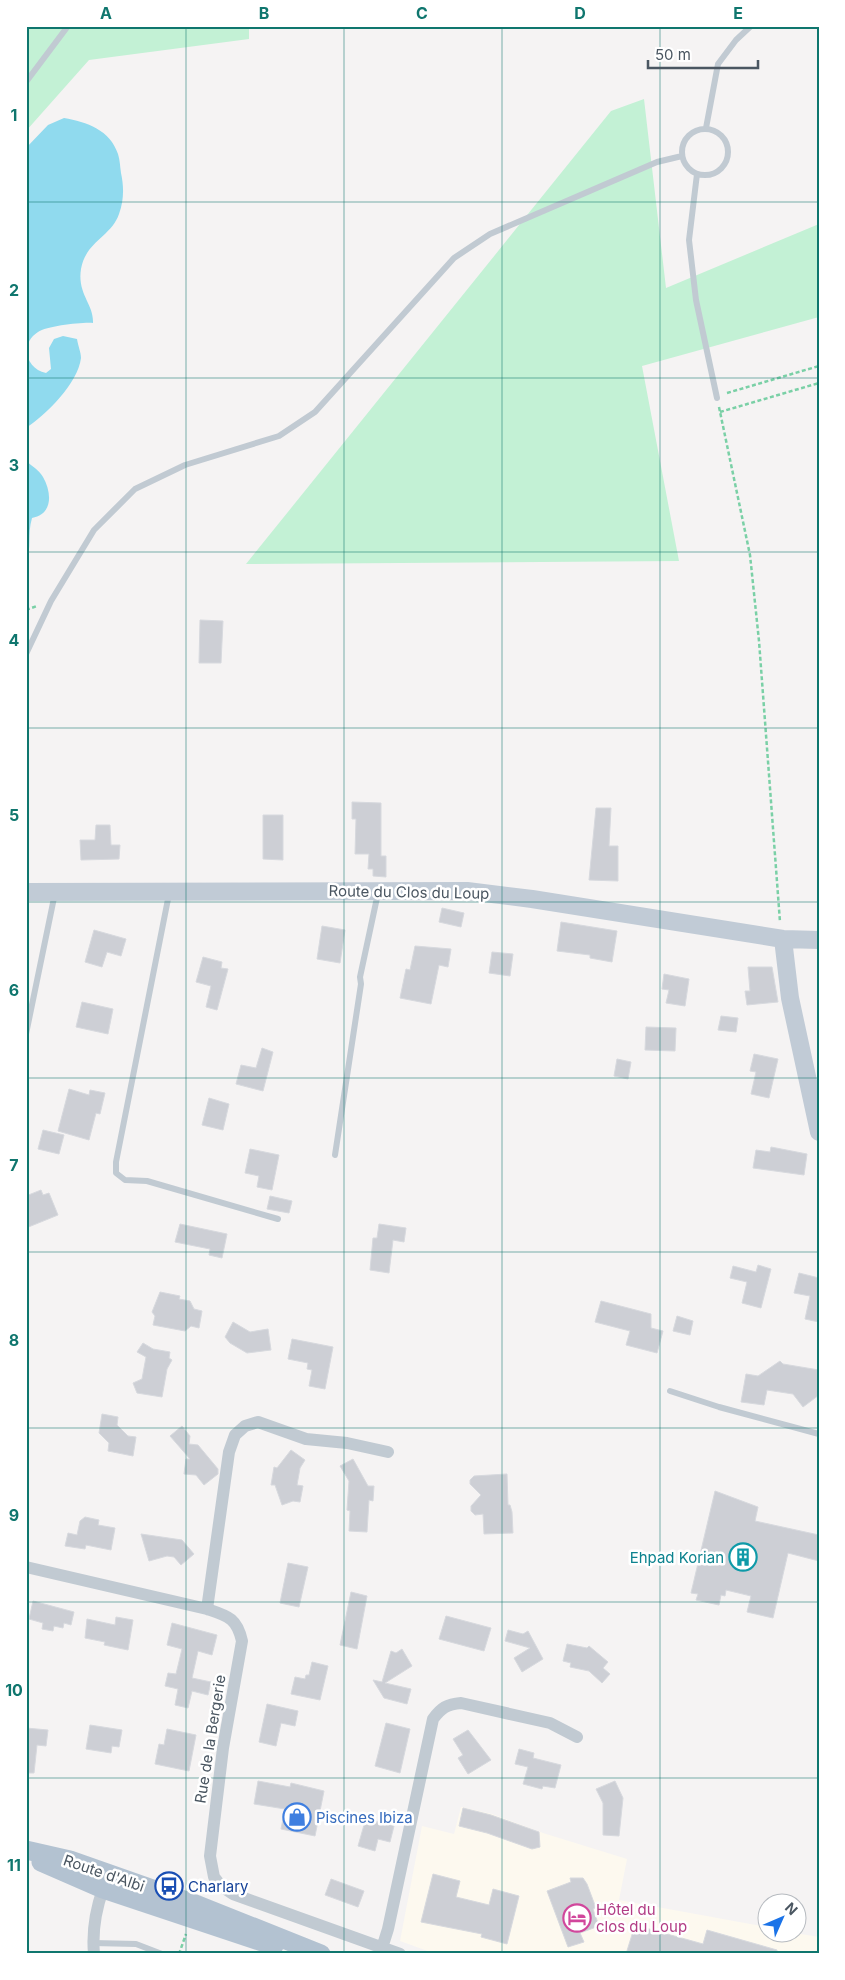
<svg xmlns="http://www.w3.org/2000/svg" width="845" height="1980" viewBox="0 0 845 1980" font-family="Inter,sans-serif">
<rect width="100%" height="100%" fill="#f5f3f3"/>
<!-- commercial -->
<path fill="#fdf9ef" d="M461 1807 492 1814 543 1833 627 1859 619 1900 767 1927 768 1932 795 1933 819 1937V1954H436L400 1941 422 1826 454 1834Z"/>
<!-- green -->
<path fill="#c3f1d5" d="M26 26H249V39L89 60 26 131Z
M644 99 666 288 819 224V317L642 366 679 561 246 564 611 111Z"/>
<!-- water -->
<path fill="#90daee" d="M64 118C87 122 110 130 118 154 120 160 120 167 121 173 124 187 124 200 119 214 111 237 86 241 81 269 77 294 94 304 93 323 82 322 47 326 38 332 19 344 26 369 46 373L51 369 49 348 54 339 63 336 77 339C78 346 81 352 81 358 78 383 46 415 26 428V148L48 125Z
M26 461C32 466 39 470 43 477 52 493 53 514 32 518 27 535 32 548 26 563Z"/>
<!-- building -->
<path fill="#cdcfd5" stroke="#d7d9de" d="M200 620 223 621 221 663H199Z
M352 802 381 803V856H386V877L373 876V869H368L369 854H355L356 819H352Z
M596 808H611L609 846H618V881L589 880Z
M263 815H283V860L263 859Z
M96 825H110L111 845H120L119 859 81 860 80 840H95Z
M442 908 464 913 461 927 439 922Z
M561 922 617 931 612 962 590 958V955L557 951Z
M322 926 345 930 340 963 317 959Z
M94 930 126 939 121 956 107 952 102 967 85 962Z
M415 946 451 949 448 967 439 965 431 1004 400 998 406 969 410 970Z
M492 952 513 954 510 976 489 973Z
M203 957 222 962 221 968 228 969 217 1010 206 1007 211 986 196 982Z
M748 967H772L778 1002 747 1005 745 991H750Z
M664 974 689 979 685 1006 666 1003 669 990 662 989Z
M82 1002 113 1009 108 1034 76 1027Z
M721 1016 738 1018 736 1032 718 1030Z
M646 1027 676 1028 675 1051 645 1050Z
M262 1048 273 1052 263 1091 236 1084 241 1065 256 1068Z
M754 1054 778 1059 769 1098 751 1094 756 1072 750 1071Z
M617 1059 631 1062 628 1079 614 1076Z
M69 1089 89 1095 90 1090 105 1093 100 1114 96 1113 89 1140 58 1131Z
M209 1098 229 1104 223 1130 202 1125Z
M43 1130 64 1135 59 1154 38 1149Z
M771 1147 807 1154 804 1175 753 1168 756 1150 770 1152Z
M250 1149 279 1155 272 1190 257 1187 259 1176 245 1173Z
M41 1190 43 1195 49 1193 58 1215 26 1228V1196Z
M270 1196 292 1201 289 1213 267 1209Z
M180 1224 227 1234 222 1258 209 1255 210 1249 175 1242Z
M379 1224 406 1228 404 1242 393 1240 389 1273 370 1270 373 1238H377Z
M758 1265 771 1269 761 1308 742 1303 747 1282 730 1278 733 1266 756 1272Z
M799 1273 819 1278V1322L805 1319 810 1296 794 1293Z
M160 1292 180 1296 179 1299 190 1301 194 1309 202 1311 199 1328 191 1326 185 1331 153 1325 155 1316 152 1312Z
M601 1301 651 1314V1328L663 1331 657 1353 626 1345 630 1331 595 1322Z
M677 1316 693 1321 690 1335 673 1331Z
M233 1322 250 1332 268 1329 271 1350 247 1353 230 1343 225 1337Z
M292 1339 333 1347 325 1389 309 1386 312 1370 307 1369 308 1363 288 1359Z
M143 1343 153 1349 170 1352 169 1358 172 1360 167 1369 162 1397 137 1393 133 1383 142 1379 146 1357 137 1352Z
M780 1361 783 1364 819 1370V1395L803 1407 793 1394 767 1390 764 1405 741 1402 746 1374 758 1376Z
M102 1414 118 1417 117 1425 128 1436 136 1437 133 1456 108 1451 109 1443 99 1433Z
M182 1426 190 1436 189 1444 198 1445 218 1469V1474L204 1485 196 1475 184 1474 186 1459H190L170 1436Z
M291 1450 305 1460 300 1468 297 1485 303 1486 300 1502 293 1501 282 1505 275 1485H271L274 1467 277 1468Z
M353 1459 368 1486H374L373 1501 369 1500 367 1532 349 1531 350 1511 347 1510 349 1481 340 1466Z
M507 1474 508 1505H510L512 1512 513 1533 484 1534 483 1514 475 1515 471 1511V1506L481 1495 470 1484V1480L474 1476Z
M715 1491 758 1507 755 1521 819 1535V1561L788 1553 773 1618 747 1612 751 1596 726 1590 725 1596 721 1595 719 1605 696 1600 698 1594 691 1593Z
M85 1517 99 1520 98 1525 115 1528 111 1550 86 1545 85 1549 65 1546 68 1533 77 1535 80 1521Z
M141 1534 182 1540 194 1554 181 1565 174 1557 167 1556 149 1561Z
M288 1563 308 1567 299 1607 280 1603Z
M351 1592 367 1596 357 1649 340 1645Z
M33 1601 74 1612 71 1625 64 1623 63 1628 54 1626 53 1631 42 1629 43 1623 29 1619Z
M446 1616 491 1628 484 1651 439 1639Z
M116 1617 133 1620 128 1650 104 1645 105 1642 85 1638 87 1619 115 1625Z
M172 1623 217 1635 212 1655 198 1651 192 1678 211 1682 208 1695 192 1691 188 1708 175 1705 178 1689 165 1686 168 1673 176 1674 182 1649 167 1645Z
M508 1630 523 1634 528 1631 543 1659 522 1672 514 1658 530 1648 505 1641Z
M567 1644 587 1648 589 1646 608 1662 603 1668 610 1674 602 1683 589 1671 570 1667 571 1663 563 1661Z
M402 1649 412 1666 385 1683 411 1689 407 1704 384 1698 373 1680 382 1682 391 1651 396 1653Z
M312 1662 328 1666 320 1700 291 1694 295 1677 305 1679 306 1675H309Z
M267 1704 298 1711 295 1726 281 1723 276 1746 259 1742Z
M386 1723 410 1729 400 1773 375 1766Z
M90 1725 122 1730 119 1747 112 1746 111 1753 86 1749Z
M26 1728 48 1730 46 1746 37 1745 34 1773H26Z
M167 1729 196 1735 189 1771 155 1764 159 1744 164 1745Z
M468 1730 491 1760 468 1774 458 1758 463 1755 453 1739Z
M519 1749 534 1753 533 1758 561 1765 555 1788 543 1786 542 1789 523 1784 528 1767 515 1764Z
M258 1781 290 1787 291 1783 324 1791 315 1836 281 1829 285 1809 254 1804Z
M615 1781 623 1798 619 1836 603 1835V1803L596 1789Z
M463 1808 491 1815 539 1832 540 1847 532 1849 487 1833 459 1826Z
M366 1818 394 1826 390 1842 378 1839 375 1851 358 1846Z
M433 1874 460 1881 456 1897 489 1905 493 1889 519 1896 507 1944 481 1937 482 1934 421 1922Z
M570 1878H583L587 1884 596 1908 593 1909 599 1926 580 1933 584 1942 568 1947 547 1891 571 1882Z
M331 1879 364 1891 358 1907 325 1895Z
M635 1925 703 1944 707 1930 777 1950V1954H626Z"/>
<g fill="none" stroke-linecap="round" stroke-linejoin="round">
<!-- path -->
<path stroke="#7ad0a6" stroke-width="2.5" stroke-dasharray="4 2.5" stroke-linecap="butt" d="M727 393 819 366
M719 407 750 555 759 641 780 922
M720 412 819 383
M26 610 37 606
M179 1954 186 1934"/>
<!-- lane -->
<path stroke="#c1cad2" stroke-width="6" d="M26 82 68 26
M706 128 718 64 736 40 751 26
M682 152a23 23 0 1 1 46 0a23 23 0 1 1-46 0Z
M697 174 689 240 696 300 717 398
M26 654 51 601 94 530 135 489 185 465 279 436 315 412 454 258 490 234 657 162 682 156
M169 894 116 1162V1173L125 1180 147 1181 278 1219
M26 1034 55 893
M335 1155 361 984 360 977 378 893
M670 1391 719 1407 819 1434
M93 1943 136 1944 162 1954"/>
<!-- street -->
<path stroke="#c1cad2" stroke-width="12" d="M26 1567 207 1609C228 1616 237 1618 242 1641L223 1748 210 1856 214 1877 221 1886 233 1894 400 1954
M207 1609 229 1452 235 1435 245 1426 258 1422 306 1439 347 1443 388 1452
M382 1948 388 1929 433 1719C441 1708 447 1704 461 1703L550 1723 577 1737
M94 1954C92 1932 96 1909 103 1889"/>
<!-- secondary -->
<path stroke="#c1cbd6" stroke-width="18" d="M26 892 467 891 532 899 783 939 819 940
M783 939 790 998 819 1132"/>
<!-- primary -->
<path stroke="#b3c2d1" stroke-width="19" d="M26 1850 70 1860 198 1905 321 1954
M41 1862 103 1889 274 1946"/>
</g>
<!-- grid -->
<path fill="none" stroke="#0f766e" stroke-width="1" stroke-opacity="0.55" d="M186 26V1954M344 26V1954M502 26V1954M660 26V1954M26 202H819M26 378H819M26 552H819M26 728H819M26 902H819M26 1078H819M26 1252H819M26 1428H819M26 1602H819M26 1778H819"/>
<!-- icons -->
<defs>
<g id="building-ring" transform="scale(1.4375)"><circle r="9.5" fill="#fff" stroke="#0f9aa8" stroke-width="1.5"/><path d="M-4-6H4V6H1V3H-1V6H-4ZM-2.5-4.3h1.7v1.8h-1.7ZM.8-4.3h1.7v1.8H.8ZM-2.5-1h1.7V.8h-1.7ZM.8-1h1.7V.8H.8Z" fill="#0f9aa8"/></g>
<g id="shop-ring" transform="scale(1.4375)"><circle r="9.5" fill="#fff" stroke="#3f7fe0" stroke-width="1.5"/><path d="M-5-2.5h2.3a2.7 3.5 0 0 1 5.4 0H5L5.5 6h-11ZM-1.5-2.5h3a1.5 2.3 0 0 0-3 0Z" fill="#3f7fe0"/></g>
<g id="bus-ring" transform="scale(1.4375)"><circle r="9.5" fill="#fff" stroke="#1a4fb4" stroke-width="1.5"/><path d="M-5-6H5V4H4V6H2V4H-2V6H-4V4H-5ZM-3.5-4V0h7V-4ZM-3.5 1.2v1.5H-2V1.2ZM2 1.2v1.5H3.5V1.2Z" fill="#1a4fb4"/></g>
<g id="hotel-ring" transform="scale(1.4375)"><circle r="9.5" fill="#fff" stroke="#d1479c" stroke-width="1.5"/><path d="M-6-4.5h1.5V1H6V5H4.5V3h-9V5H-6ZM-4 0a1.8 1.8 0 1 1 3.6 0ZM.5 0V-2.5h3Q6-2.5 6 0Z" fill="#d1479c"/></g>
</defs>
<g fill-rule="evenodd">
<use href="#building-ring" x="743" y="1557"/>
<use href="#shop-ring" x="297" y="1817"/>
<use href="#bus-ring" x="169" y="1886"/>
<use href="#hotel-ring" x="577" y="1918"/>
</g>
<g text-anchor="middle" dominant-baseline="central" stroke-width="5" stroke-linejoin="round" paint-order="stroke">
<!-- street labels -->
<g font-size="15" fill="#4a5661" stroke="#fff">
<text transform="translate(409 892) rotate(1)">Route du Clos du Loup</text>
<text transform="translate(210 1739) rotate(-81)">Rue de la Bergerie</text>
<text transform="translate(104 1873) rotate(19)">Route d'Albi</text>
</g>
<!-- culture labels -->
<g font-size="15" fill="#0d838f" stroke="#fff" text-anchor="end">
<text x="724" y="1557">Ehpad Korian</text>
</g>
<!-- shop labels -->
<g font-size="15" fill="#366cbe" stroke="#fff" text-anchor="start">
<text x="316" y="1817">Piscines Ibiza</text>
</g>
<!-- transit labels -->
<g font-size="15" fill="#164399" stroke="#fff" text-anchor="start">
<text x="188" y="1886">Charlary</text>
</g>
<!-- hotel labels -->
<g font-size="15" fill="#b23c85" stroke="#fff" text-anchor="start">
<text x="596" y="1909">Hôtel du<tspan x="596" dy="17">clos du Loup</tspan></text>
</g>
</g>
<!-- border -->
<rect width="845" height="1980" fill="none" stroke="#ffffff" stroke-width="55"/>
<!-- north arrow -->
<g transform="translate(782 1918) rotate(45)"><circle r="24" fill="#ffffff" stroke="#b7bbc0"/>
<path d="M0-4L9 19L0 12L-9 19Z" fill="#1a73e8"/>
<text y="-8" font-size="14" font-weight="bold" text-anchor="middle" fill="#4a5661">N</text>
</g>
<!-- scale -->
<path d="M648 60v8h110v-8" fill="none" stroke="#4a5661" stroke-width="2.5"/>
<text x="655" y="60" font-size="15" fill="#4a5661" stroke="#ffffff" stroke-width="4" paint-order="stroke">50 m</text>
<rect x="28" y="28" width="790" height="1924" fill="none" stroke="#0f766e" stroke-width="2"/>
<g font-size="16" text-anchor="middle" font-weight="bold" fill="#0f766e">
<text x="106" y="19">A</text>
<text x="264" y="19">B</text>
<text x="422" y="19">C</text>
<text x="580" y="19">D</text>
<text x="738" y="19">E</text>
<text x="14" y="121">1</text>
<text x="14" y="296">2</text>
<text x="14" y="471">3</text>
<text x="14" y="646">4</text>
<text x="14" y="821">5</text>
<text x="14" y="996">6</text>
<text x="14" y="1171">7</text>
<text x="14" y="1346">8</text>
<text x="14" y="1521">9</text>
<text x="14" y="1696">10</text>
<text x="14" y="1871">11</text>
</g>
</svg>
